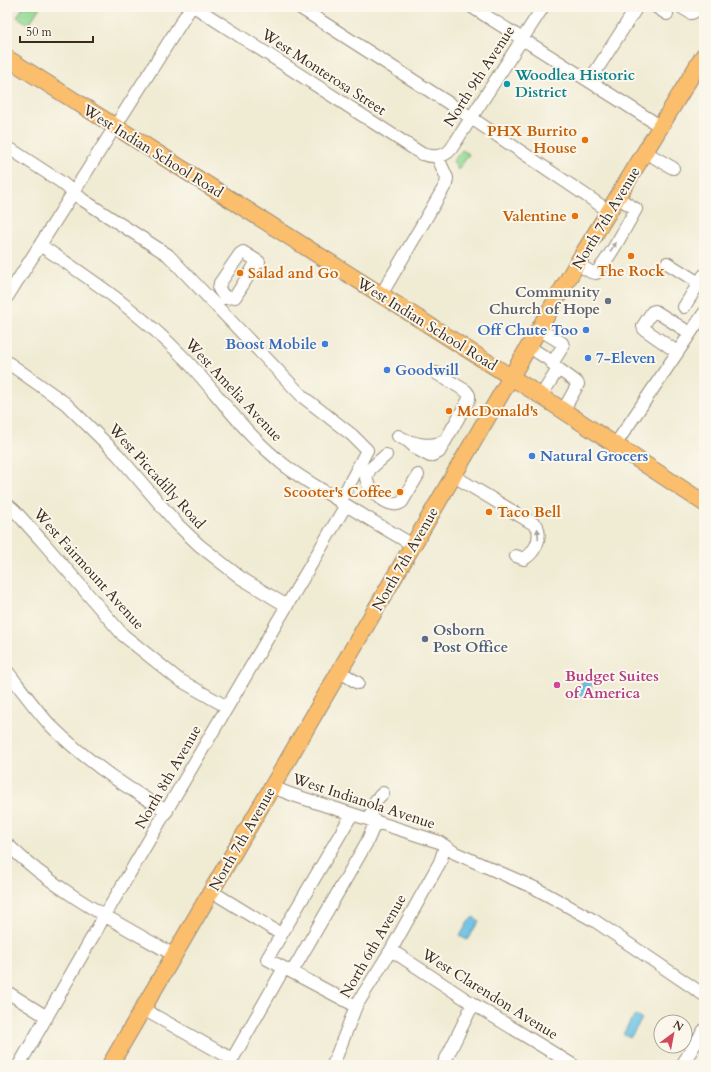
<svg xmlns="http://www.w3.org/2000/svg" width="711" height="1072" viewBox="0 0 711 1072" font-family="Cardo,serif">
<rect width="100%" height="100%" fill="#fbf7ec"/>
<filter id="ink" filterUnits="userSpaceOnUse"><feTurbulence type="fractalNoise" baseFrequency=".025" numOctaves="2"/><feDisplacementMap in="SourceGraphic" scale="8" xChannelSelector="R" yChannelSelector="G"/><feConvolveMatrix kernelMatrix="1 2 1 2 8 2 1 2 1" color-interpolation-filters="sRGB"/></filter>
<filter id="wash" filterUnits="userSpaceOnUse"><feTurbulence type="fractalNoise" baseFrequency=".012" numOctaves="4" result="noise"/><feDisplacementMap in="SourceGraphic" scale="16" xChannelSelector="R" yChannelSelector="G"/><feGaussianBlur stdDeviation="0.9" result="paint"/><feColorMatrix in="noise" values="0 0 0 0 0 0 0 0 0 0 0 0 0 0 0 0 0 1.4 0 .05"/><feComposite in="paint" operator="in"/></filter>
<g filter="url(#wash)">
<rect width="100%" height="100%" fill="#f0ebd3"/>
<!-- green -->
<path fill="#92da94" stroke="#668259" d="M23 7H40L29 24 17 17Z
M462 150 469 154 458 170 453 161Z"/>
<!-- water -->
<path fill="#67c1e5" stroke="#517682" d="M590 674H593L597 679 592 683 590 692 580 698 574 697V695L572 694V690H577L581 686V683L589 678Z
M473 917 479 921 467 940 460 936 468 922Z
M636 1015 642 1019 630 1038 623 1034 631 1020Z"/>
</g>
<g filter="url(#ink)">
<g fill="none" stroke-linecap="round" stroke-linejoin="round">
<!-- minor casing -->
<g stroke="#968a78" stroke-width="14">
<path id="minor" d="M195 7 422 154C432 157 444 158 451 149L543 7
M299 7 461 111 609 211
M472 7 660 126
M656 7 667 14
M681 7 691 13 694 12 697 7
M590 80 637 7
M12 150 61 182 83 200 168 255 303 397 352 435 367 450 340 502
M645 152 673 168
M40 245C91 279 142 314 185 359 216 392 242 430 277 459 290 471 307 481 322 490 352 509 382 527 413 545
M243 252 259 262 255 265 235 297 225 298 219 289 220 283 240 254Z
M667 263 699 283
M577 264 591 272 596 273C612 255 624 230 636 209L618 198
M381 295 446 184 447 178 437 156
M7 297 191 7
M684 307 704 275
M539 329 562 343 563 346 553 362V365L575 381 578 384 563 411
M529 347 553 362
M677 352 644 329 643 326 652 312 655 311 690 333
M7 362 65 403 118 455 177 524 199 545 241 578 287 606
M541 396 558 369
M398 436C412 444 432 449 446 440
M408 441 417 449 430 456 439 452 469 399V395L466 391 436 373
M615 445 704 313
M386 455 370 469 366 478C368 490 390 511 402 502L418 475
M454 476 537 526C542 539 535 552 524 559L516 556
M7 504 14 510 42 541 123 635 178 679 227 707
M7 671C21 689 34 707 49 724 84 759 124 787 167 811
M339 671 358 683
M272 787 293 795 439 842 455 853 535 888 595 921 704 995
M369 819 376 800 383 793
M7 844C55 891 116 922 174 955
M211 891 281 934
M391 950 473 1004 573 1065
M286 969 356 1006
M292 972 367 842 376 821
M7 992 47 1017
M143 1009 232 1059
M19 1065 105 915 346 505
M229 1065 284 968 267 959 352 814
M333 1065 356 1006 391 950 440 862 445 846
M443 1065 473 1004
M682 1065 704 1030"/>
</g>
<!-- major casing -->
<g stroke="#968a78" stroke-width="18">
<path id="major" d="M7 58 541 396 704 503
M110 1065 578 262 704 55"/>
</g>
<!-- minor -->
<use href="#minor" stroke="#fff" stroke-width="12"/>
<!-- major -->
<use href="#major" stroke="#fabe6d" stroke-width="16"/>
</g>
<!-- one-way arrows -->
<defs><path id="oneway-solid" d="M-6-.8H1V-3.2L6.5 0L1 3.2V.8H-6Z"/></defs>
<g fill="#a79f9a">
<use href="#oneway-solid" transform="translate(613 247) rotate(-58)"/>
<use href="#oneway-solid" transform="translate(538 534) rotate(-94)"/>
</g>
</g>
<!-- markers -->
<circle fill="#0f9aa8" stroke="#fbf7ec" stroke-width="1.5" cx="507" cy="84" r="4"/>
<g fill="#e8710a" stroke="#fbf7ec" stroke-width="1.5">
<circle cx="585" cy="140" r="4"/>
<circle cx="575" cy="216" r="4"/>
<circle cx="631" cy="256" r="4"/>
<circle cx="240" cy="273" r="4"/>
<circle cx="449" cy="411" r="4"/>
<circle cx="400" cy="492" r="4"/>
<circle cx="489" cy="512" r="4"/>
</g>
<circle fill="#6b7280" stroke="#fbf7ec" stroke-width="1.5" cx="608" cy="301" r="4"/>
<g fill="#3f7fe0" stroke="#fbf7ec" stroke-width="1.5">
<circle cx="586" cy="330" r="4"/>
<circle cx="325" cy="344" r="4"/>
<circle cx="588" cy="358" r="4"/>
<circle cx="387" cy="370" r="4"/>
<circle cx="532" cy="456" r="4"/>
</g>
<circle fill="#5c6f8a" stroke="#fbf7ec" stroke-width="1.5" cx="425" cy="639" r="4"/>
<circle fill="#d1479c" stroke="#fbf7ec" stroke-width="1.5" cx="557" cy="685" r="4"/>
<g text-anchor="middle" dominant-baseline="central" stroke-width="4" stroke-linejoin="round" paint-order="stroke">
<!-- street labels -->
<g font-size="15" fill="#3b2a1e" stroke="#fbf7ec">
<text transform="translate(324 72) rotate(33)">West Monterosa Street</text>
<text transform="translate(479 76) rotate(-57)">North 9th Avenue</text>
<text transform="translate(153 151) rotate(32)">West Indian School Road</text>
<text transform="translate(606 218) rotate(-59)">North 7th Avenue</text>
<text transform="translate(427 324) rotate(32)">West Indian School Road</text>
<text transform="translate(234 390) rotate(47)">West Amelia Avenue</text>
<text transform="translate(157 476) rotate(48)">West Piccadilly Road</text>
<text transform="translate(405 559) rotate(-60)">North 7th Avenue</text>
<text transform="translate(89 569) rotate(48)">West Fairmount Avenue</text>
<text transform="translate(168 777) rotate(-60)">North 8th Avenue</text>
<text transform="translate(364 801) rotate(18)">West Indianola Avenue</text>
<text transform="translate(242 839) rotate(-60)">North 7th Avenue</text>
<text transform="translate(373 946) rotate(-60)">North 6th Avenue</text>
<text transform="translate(490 994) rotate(32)">West Clarendon Avenue</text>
</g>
<!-- culture labels -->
<g font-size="15" font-weight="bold" fill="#0d838f" stroke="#fbf7ec" text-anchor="start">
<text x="515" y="75">Woodlea Historic<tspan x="515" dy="17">District</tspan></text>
</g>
<!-- food labels -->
<g font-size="15" font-weight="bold" fill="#c56008" stroke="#fbf7ec" text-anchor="end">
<text x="577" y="131">PHX Burrito<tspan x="577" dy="17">House</tspan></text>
<text x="567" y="216">Valentine</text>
<text x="631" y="271" text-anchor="middle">The Rock</text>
<text x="248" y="273" text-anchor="start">Salad and Go</text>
<text x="457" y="411" text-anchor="start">McDonald's</text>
<text x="392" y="492">Scooter's Coffee</text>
<text x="497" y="512" text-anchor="start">Taco Bell</text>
</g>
<!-- worship labels -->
<g font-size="15" font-weight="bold" fill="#5b616d" stroke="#fbf7ec" text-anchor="end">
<text x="600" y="292">Community<tspan x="600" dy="17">Church of Hope</tspan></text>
</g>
<!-- shop labels -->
<g font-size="15" font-weight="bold" fill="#366cbe" stroke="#fbf7ec" text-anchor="start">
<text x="578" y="330" text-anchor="end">Off Chute Too</text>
<text x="317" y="344" text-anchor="end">Boost Mobile</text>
<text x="596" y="358">7-Eleven</text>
<text x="395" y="370">Goodwill</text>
<text x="540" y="456">Natural Grocers</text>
</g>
<!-- service labels -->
<g font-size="15" font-weight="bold" fill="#4e5e75" stroke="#fbf7ec" text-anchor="start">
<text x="433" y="630">Osborn<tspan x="433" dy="17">Post Office</tspan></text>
</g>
<!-- hotel labels -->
<g font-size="15" font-weight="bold" fill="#b23c85" stroke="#fbf7ec" text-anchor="start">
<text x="565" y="676">Budget Suites<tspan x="565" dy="17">of America</tspan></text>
</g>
</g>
<!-- margin -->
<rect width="711" height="1072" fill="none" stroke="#fbf7ec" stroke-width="24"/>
<!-- north arrow -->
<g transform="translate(673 1034) rotate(32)"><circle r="19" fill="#fbf7ec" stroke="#aea59a"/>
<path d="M0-3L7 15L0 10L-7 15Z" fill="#d1495b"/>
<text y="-6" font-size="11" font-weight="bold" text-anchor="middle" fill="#3b2a1e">N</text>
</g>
<!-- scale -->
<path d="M20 36v6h73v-6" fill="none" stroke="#3b2a1e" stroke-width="2"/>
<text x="26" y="36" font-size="12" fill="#3b2a1e" stroke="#fbf7ec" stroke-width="3" paint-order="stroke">50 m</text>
</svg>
